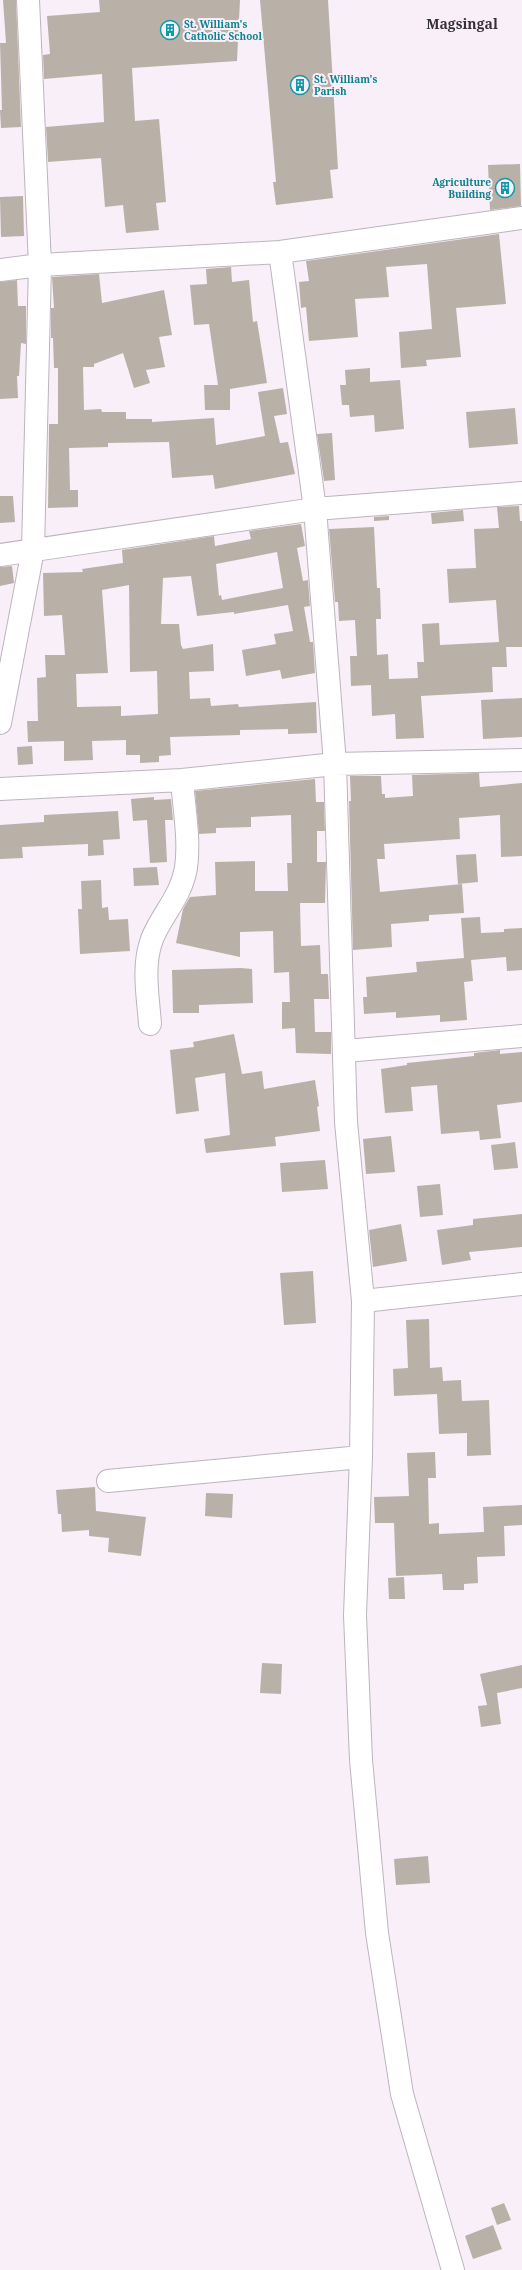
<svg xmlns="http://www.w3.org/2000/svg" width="522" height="2270" viewBox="0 0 522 2270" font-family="'Noto Serif',serif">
<rect width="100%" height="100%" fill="#f8eff9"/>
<!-- building -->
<path fill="#b9b1a7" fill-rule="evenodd" d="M3 0H16L21 127 1 128 0 110H2L0 43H6Z
M99 0H240L237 61 132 68 135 121 159 119 166 202 156 203 159 230 126 233 123 205 105 207 101 158 48 162 46 127 104 122 102 74 44 79 43 55 50 54 47 16 100 12Z
M260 0H328L338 169 330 170 333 198 276 205 273 182H276Z
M520 164 521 206 490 210 488 165Z
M23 196 24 236 1 237 0 197Z
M499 234 506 304 456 308 461 357 426 360 427 366 401 368 399 332 432 329 427 264 386 267 389 297 355 299 358 337 309 341 306 307 301 308 299 282 309 281 306 261Z
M231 267 232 282 249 280 253 322 257 321 267 383 230 389V410H205L204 385H218L209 324 194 325 190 285 207 284 206 269Z
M99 274 102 303 164 290 172 335 159 337 165 367 146 370 150 383 134 388 123 353 94 364V367H83L84 410 101 409 102 412H126V419H152V422L214 418 216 445 265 436 258 392 283 388 287 414 274 416 280 443 288 442 295 474 215 489 213 475 172 478 169 442 108 443V447L69 448 70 490H78V507L48 508 49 424H58V368H54L53 338H51V308H54L52 277Z
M17 280 18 306H26V344L21 343 19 376H17L18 398 0 399V282Z
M370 368V382L400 380 404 429 375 432 374 415 350 417 349 405H342L340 385H346L345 370Z
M515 408 518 444 469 448 466 412Z
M332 433 335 480 324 481 317 434Z
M0 496H13L15 522 0 523Z
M519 506 520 521H522V647H506L507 667H492L493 692 421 696 424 738 396 739 395 714 372 716 371 685 351 686 350 656H357L355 620 339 621 338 602H335L329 529 374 527 377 588H380L381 619H376L377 655 388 654 389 679 418 678 417 662H424L422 624 439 623 440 645 499 642 496 600 449 603 447 569 476 568 474 529 499 528 497 507Z
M463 510 464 521 432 524 431 513Z
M389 516V520L374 521V517Z
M301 524 305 546 297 548 303 581 308 580 310 606 304 607 310 642H313L315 673 282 679 280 670 246 676 242 650 276 644 274 634 293 631 288 605 234 614V612L197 616 191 576 163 578 161 624H179L181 645 183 649 213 644 214 671 189 672 190 699 210 698 211 706 238 704 239 707 316 702 317 733 288 734V729L240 730V735L170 737 171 755 159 756V762L140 763V755H126V740L92 741 93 760 64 761V741L28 742 27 721H38L37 678 46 677 45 655H65L62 615 44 616 43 573 83 572 82 569 123 563 122 550 214 536 215 546 251 539 249 531ZM277 552 283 588 222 600 221 595 219 596 216 564ZM129 585 130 672 157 671 158 714 121 716V706L77 707 76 674 108 673 102 590Z
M12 566 14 583 0 586V567Z
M522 698V737L483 739 481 700Z
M32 746 33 764 18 765 17 747Z
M479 773 480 787 522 783V856L501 857 500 815 459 818 460 839 384 844 385 859H377L380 892 462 884 464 913 429 915V921L391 924 392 947 353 950 349 801H351L350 776H381L382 794H385V798L413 796 412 775Z
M315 779 316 802H324L325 831H317V862H326L325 903H300L301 946 320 945 321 974H328L329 999H314L315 1032H331V1054L296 1053 295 1028 282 1029V1002H290L289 972 274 973 273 931 240 932V957L176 943 183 909 190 897 216 895 215 862 255 861V891H288L287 863H292L291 815 251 817V827L216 828V833L199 834 195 791Z
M154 797V800L171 799 173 820H165L167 862 150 863 147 820 133 821 131 799Z
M118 811 120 839 103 840 104 855 88 856V844L22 847 23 858 0 859V825L44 822V815Z
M476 854 478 882 458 884 456 855Z
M157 867 159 885 134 886 133 868Z
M101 880 102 908 108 907 109 920 128 919 130 951 80 954 78 909H82L81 881Z
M480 917 481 933 504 932V929L522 928V970L507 971 506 957 471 960 473 981 464 982 467 1020 440 1022V1015L396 1018V1012L364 1014 363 997H367L366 977 417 972 416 962 464 958 461 918Z
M241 968 252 969 253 1003 199 1005V1013H173L172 970Z
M234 1034 242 1074 262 1071 264 1089 315 1080 319 1106 317 1107 320 1131 275 1137 276 1146 206 1153 204 1139 230 1135 225 1073 195 1078 199 1111 176 1114 170 1050 194 1047 193 1042Z
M500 1050V1054L522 1052V1102L497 1105 501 1138 480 1140 479 1131 441 1134 437 1085 411 1087 413 1111 385 1113 381 1069 407 1065V1063L474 1056V1053Z
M391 1136 395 1172 366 1174 363 1139Z
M515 1142 518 1168 494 1170 491 1145Z
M325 1160 328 1189 282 1192 280 1163Z
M440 1184 443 1215 420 1217 417 1186Z
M522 1214V1247L469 1252 471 1260 442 1265 437 1230 473 1225V1219Z
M401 1224 407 1261 373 1267 369 1230Z
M313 1271 316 1323 284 1325 280 1273Z
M429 1319 430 1368 442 1367 443 1381 461 1380 462 1401 489 1400 491 1455 467 1456V1433L439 1434 437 1394 394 1396 393 1369 408 1368 406 1320Z
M435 1452 436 1478H428L429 1524 439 1523V1534L484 1532 483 1507 522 1505V1525L504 1526 505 1556 477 1557 478 1583 464 1584V1590H443L442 1574 396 1576 394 1523H375L374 1497 409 1496 407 1453Z
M95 1487 96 1511 146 1517 141 1556 108 1552 109 1538 89 1536V1530L62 1532 61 1514H58L56 1490Z
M206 1493 233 1494 232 1518 205 1516Z
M404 1577 405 1599H389L388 1578Z
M262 1663 282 1664 281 1694 260 1693Z
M522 1665V1688L497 1693 501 1724 481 1727 478 1706 487 1705 480 1674Z
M428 1856 430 1883 396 1885 394 1859Z
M504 2203 511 2220 497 2225 491 2208Z
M493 2225 502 2249 473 2259 465 2236Z"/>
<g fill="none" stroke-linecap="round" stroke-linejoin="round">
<!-- minor casing -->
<g stroke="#bcb4be" stroke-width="24">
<path id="minor" d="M280 252 315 509 335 764 346 1122 363 1301 361 1457 355 1615 361 1760 377 1933 402 2094 453 2270
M0 270 40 265 280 252 522 218
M0 555 315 509 522 493
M0 723 33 550 40 265 28 0
M0 789 182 780 335 764 522 760
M150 1024C148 996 142 966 152 939 162 914 181 897 186 868 190 840 184 809 182 780
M345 1051 522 1036
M363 1301 522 1284
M108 1481 361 1457"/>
</g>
<!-- minor -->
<use href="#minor" stroke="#fff" stroke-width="22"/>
</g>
<!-- icons -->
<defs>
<g id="building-ring" transform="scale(1)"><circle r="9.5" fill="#f8eff9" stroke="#0f9aa8" stroke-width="1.5"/><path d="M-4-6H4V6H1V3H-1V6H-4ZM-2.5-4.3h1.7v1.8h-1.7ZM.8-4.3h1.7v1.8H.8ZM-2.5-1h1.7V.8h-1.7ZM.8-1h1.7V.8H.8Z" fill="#0f9aa8"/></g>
</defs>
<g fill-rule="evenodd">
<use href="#building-ring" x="170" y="30"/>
<use href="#building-ring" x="300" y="85"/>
<use href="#building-ring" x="505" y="188"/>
</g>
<g text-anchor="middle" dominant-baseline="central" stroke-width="4" stroke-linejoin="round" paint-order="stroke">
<!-- culture labels -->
<g font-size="10" font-weight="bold" fill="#0d838f" stroke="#f8eff9" text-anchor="start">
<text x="184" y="24">St. William's<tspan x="184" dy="12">Catholic School</tspan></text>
<text x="314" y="79">St. William's<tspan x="314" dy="12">Parish</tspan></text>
<text x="491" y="182" text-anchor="end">Agriculture<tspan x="491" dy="12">Building</tspan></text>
</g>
<!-- district labels -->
<g font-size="14" font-weight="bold" fill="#353236" stroke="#f8eff9">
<text x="462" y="23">Magsingal</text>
</g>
</g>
</svg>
